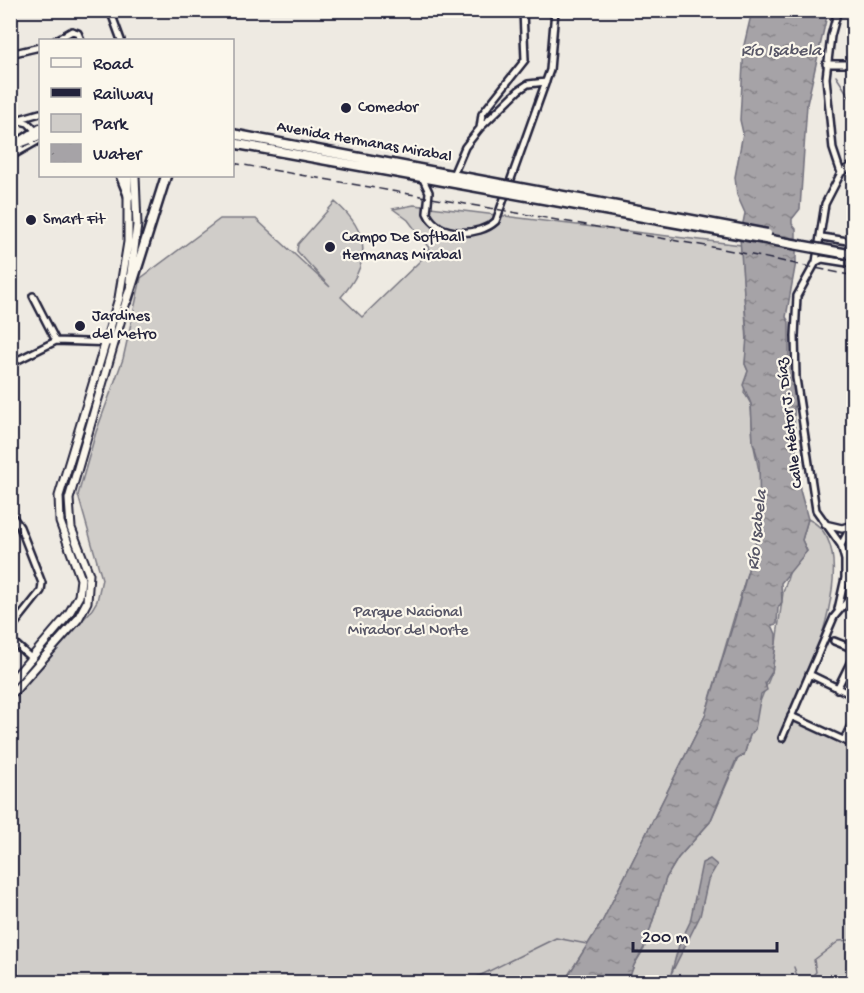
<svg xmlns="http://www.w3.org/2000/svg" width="864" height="993" viewBox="0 0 864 993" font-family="'Gochi Hand',sans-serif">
<defs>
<pattern id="water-ripples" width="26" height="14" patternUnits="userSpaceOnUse" patternTransform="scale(1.5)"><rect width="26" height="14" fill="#a6a3a7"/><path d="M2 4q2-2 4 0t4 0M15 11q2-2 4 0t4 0" fill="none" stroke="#878489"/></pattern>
</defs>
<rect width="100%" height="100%" fill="#eeeae2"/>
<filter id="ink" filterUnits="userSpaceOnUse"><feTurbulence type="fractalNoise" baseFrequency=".0167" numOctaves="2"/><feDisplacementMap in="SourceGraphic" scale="12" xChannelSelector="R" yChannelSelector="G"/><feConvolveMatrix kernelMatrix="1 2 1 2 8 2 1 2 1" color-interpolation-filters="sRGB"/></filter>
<g filter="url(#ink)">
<!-- green -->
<path fill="#d0cdc9" stroke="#797882" stroke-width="1.5" d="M335 202C371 232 371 263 341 297L362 317 420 261 429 248 408 220 393 209 414 205 741 245 747 342 745 364 748 371 744 392 751 404 753 442 760 476V524L755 546 705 716 602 922 564 982H11L10 698 91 611 97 601 102 579 78 495 96 432 123 359 141 278 220 219H256L330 287 297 251 298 244Z
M808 519C864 545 813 667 791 715L853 744V982H627L634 965 644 949 666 878 678 858 710 822 739 756 744 755 750 735 755 729 757 709 772 672 783 593 790 570 807 551 802 540Z"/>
<!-- water -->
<path fill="url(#water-ripples)" stroke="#716f7c" stroke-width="1.5" d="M752 11H828L807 104 800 209 792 219V224L796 229V262L786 317 789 322V361L795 371 797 398 794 408 795 436 800 490 808 519 802 540 807 551 781 583 782 602 778 608 777 624 772 625 776 634V643L772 672 765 683 767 690 761 694 755 729 750 735 744 755 736 760 710 822 678 858 666 878 645 946 634 965 628 982H564L602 922 705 716 736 615 760 525 759 462 753 442 751 404 743 385 748 371 745 364 747 335 740 238 745 213 737 195 735 177 743 133 740 120 744 45Z
M710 859 717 865 708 880 700 916 671 974 679 945 690 922 702 863Z"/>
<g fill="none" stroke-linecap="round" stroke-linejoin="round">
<!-- stream -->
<path stroke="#716f7c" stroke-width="1.5" d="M836 76 854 104
M794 967 799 982
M467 982 556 938 587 944
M806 982 816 972 814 960 839 941 850 940 854 937"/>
<!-- minor casing -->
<g stroke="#22223b" stroke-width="10">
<path id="minor" d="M110 10 121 40
M838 10 831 36 826 78 833 149 841 173
M10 11 11 10
M56 40 72 31 78 33 81 40
M10 54 40 47
M826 64H854
M10 89 16 120 12 132 19 145
M16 120 28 123 37 132
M16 120 40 113
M480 128 482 114 525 60 523 10
M453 175 465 147 480 128 519 90 528 84 546 82
M422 177 429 192 427 213C438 238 479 237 496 221L550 70 555 10
M822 237 854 242
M816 262 822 259 854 264
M33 296 56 341
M10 364 56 341 115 343
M10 513 20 527 42 583 41 591 10 630
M825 524 842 528 852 525
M841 545 852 525
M845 578 854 583
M838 609 845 578V560L841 545 816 510 796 378 795 336 797 296 816 262 825 204 841 173 854 164
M10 639 32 659
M834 641 854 649
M809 674 854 696
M837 689 854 655
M791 716 854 745
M782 738 834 617 854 593
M844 740 854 719"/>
</g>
<!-- tertiary casing -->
<g stroke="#22223b" stroke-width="11">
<path id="tertiary" d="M130 281 137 225 135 176
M10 683 68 615 79 596 81 579 60 522 59 496 119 298 128 242V176
M10 696 78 619 87 602 89 574 71 528 69 499 128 295"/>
</g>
<!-- primary casing -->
<g stroke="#22223b" stroke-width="13">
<path id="primary" d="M232 134 489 182
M232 143 488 189
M10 149 40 129
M10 155 40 138
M121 176 129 196
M127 300 166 176"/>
</g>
<!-- minor -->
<use href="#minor" stroke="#fbf7ec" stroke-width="5"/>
<!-- tertiary -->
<use href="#tertiary" stroke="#fbf7ec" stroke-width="7"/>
<!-- primary -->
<use href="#primary" stroke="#fbf7ec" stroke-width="8"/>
<!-- rail -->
<path stroke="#22223b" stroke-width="1.5" stroke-dasharray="9 4.5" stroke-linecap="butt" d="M10 152 40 140
M232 163 723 249 854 276"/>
<!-- primary-bridge casing -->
<g stroke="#22223b" stroke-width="13" stroke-linecap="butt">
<path id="primary-bridge" d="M489 182 767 234
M488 189 854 255"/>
</g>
<!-- primary-bridge -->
<use href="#primary-bridge" stroke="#fbf7ec" stroke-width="8"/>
</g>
</g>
<!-- markers -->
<g fill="#22223b" stroke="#fbf7ec" stroke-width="2">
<circle cx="346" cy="108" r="6"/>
<circle cx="31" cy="220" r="6"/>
<circle cx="330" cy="247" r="6"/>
<circle cx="80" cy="326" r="6"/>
</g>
<g text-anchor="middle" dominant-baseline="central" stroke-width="4.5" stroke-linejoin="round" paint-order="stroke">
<!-- poi labels -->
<g font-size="16" fill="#22223b" stroke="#fbf7ec" text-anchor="start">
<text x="358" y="108">Comedor</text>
<text x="43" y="220">Smart Fit</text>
<text x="342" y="238">Campo De Softball<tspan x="342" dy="18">Hermanas Mirabal</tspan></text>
<text x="92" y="317">Jardines<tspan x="92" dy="18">del Metro</tspan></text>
</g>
<!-- street labels -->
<g font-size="16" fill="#22223b" stroke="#fbf7ec">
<text transform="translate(364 143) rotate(10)">Avenida Hermanas Mirabal</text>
<text transform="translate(791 423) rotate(-97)">Calle Héctor J. Díaz</text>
</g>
<!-- park labels -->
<g font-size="16" fill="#565566" stroke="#fbf7ec">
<text x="408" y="613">Parque Nacional<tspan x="408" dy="18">Mirador del Norte</tspan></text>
</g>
<!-- water labels -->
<g font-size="18" font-style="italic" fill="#575666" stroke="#fbf7ec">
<text x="781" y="51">Río Isabela</text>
<text transform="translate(758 530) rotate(-84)">Río Isabela</text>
</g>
</g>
<!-- margin -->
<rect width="864" height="993" fill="none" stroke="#fbf7ec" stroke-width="36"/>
<rect x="18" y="18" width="828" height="957" fill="none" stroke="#22223b" stroke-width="2" filter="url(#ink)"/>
<!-- legend -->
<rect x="39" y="39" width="195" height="138" fill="#fbf7ec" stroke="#a4a2a5" stroke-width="1.5"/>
<rect x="51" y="58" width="30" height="9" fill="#fbf7ec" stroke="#a4a2a5" stroke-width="1.5"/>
<text x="93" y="69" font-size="18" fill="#22223b">Road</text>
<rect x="51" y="88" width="30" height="9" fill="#22223b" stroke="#a4a2a5" stroke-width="1.5"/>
<text x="93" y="99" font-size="18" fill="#22223b">Railway</text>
<rect x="51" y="114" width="30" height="18" fill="#d0cdc9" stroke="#a4a2a5" stroke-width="1.5"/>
<text x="93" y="129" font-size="18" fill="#22223b">Park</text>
<rect x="51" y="144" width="30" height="18" fill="url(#water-ripples)" stroke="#a4a2a5" stroke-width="1.5"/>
<text x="93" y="159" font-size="18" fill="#22223b">Water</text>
<!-- scale -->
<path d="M633 942v9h144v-9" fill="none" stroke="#22223b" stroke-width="3"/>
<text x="642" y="942" font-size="18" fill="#22223b" stroke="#fbf7ec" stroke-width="4.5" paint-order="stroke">200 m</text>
</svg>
